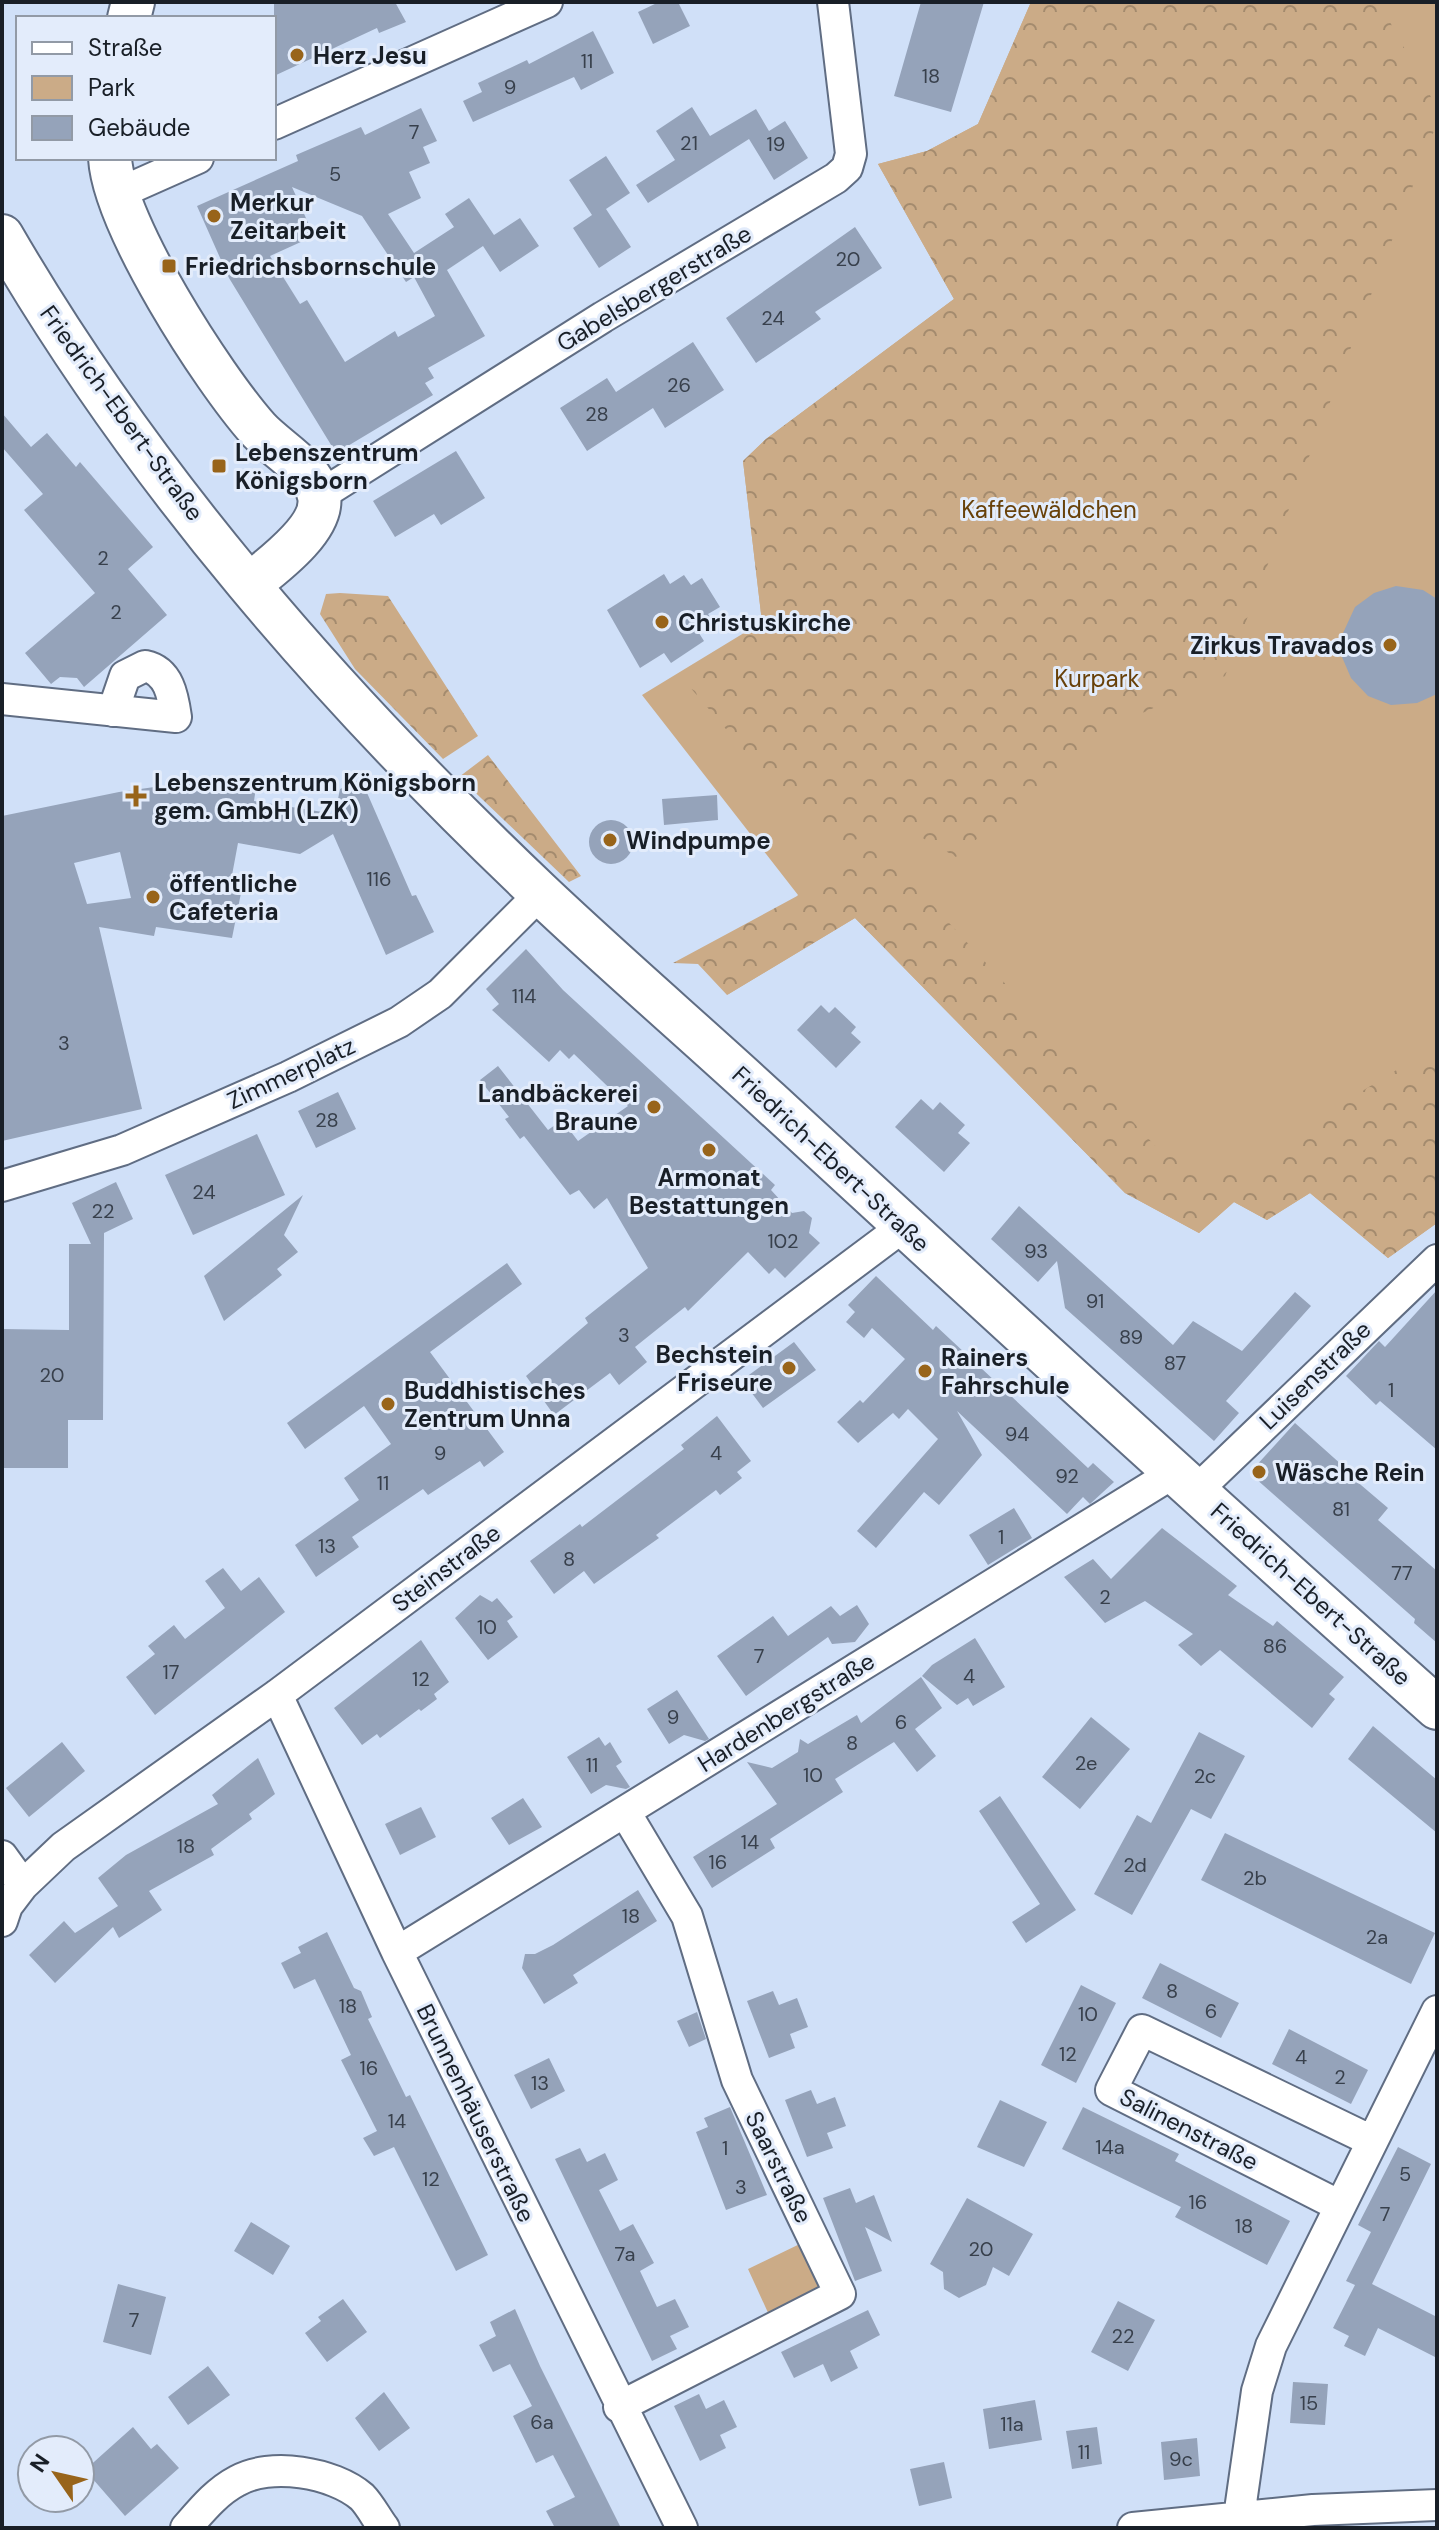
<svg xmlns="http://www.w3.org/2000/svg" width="1439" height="2530" viewBox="0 0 1439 2530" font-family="'DM Sans',sans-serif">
<defs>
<pattern id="forest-crowns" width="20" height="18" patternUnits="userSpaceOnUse" patternTransform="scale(2)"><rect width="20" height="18" fill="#cbab87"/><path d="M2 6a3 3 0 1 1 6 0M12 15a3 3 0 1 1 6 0" fill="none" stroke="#a48b6e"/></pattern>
</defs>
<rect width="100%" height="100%" fill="#d0e0f8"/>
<!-- green -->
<path fill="#cbab87" d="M1031 2H1437V1223L1388 1258 1310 1193 1267 1220 1234 1202 1199 1233 1125 1193 855 918 727 995 798 895 642 695 762 622 743 461 766 439 954 299 878 164 927 151 978 124Z
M806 2241 823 2280 813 2296 770 2317 748 2269Z"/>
<!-- forest -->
<path fill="url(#forest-crowns)" d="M1031 2H1379L1437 108V123L1225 676 1100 732 956 857 903 827 827 847 689 686 762 622 743 461 766 439 954 299 878 164 927 151 978 124Z
M340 593 388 596 478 736 443 759 355 669 320 614 326 594Z
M488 755 581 876 569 882 459 777Z
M877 845 1158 1149 1251 1180 1299 1130 1437 1045V1223L1388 1258 1310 1193 1267 1220 1234 1202 1199 1233 1125 1193 855 918 727 995 698 964 673 963 799 895Z"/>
<!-- building -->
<path fill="#95a3ba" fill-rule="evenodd" d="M274 2H395L406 22 379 33 377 28 274 76Z
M659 2H678L690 26 653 44 638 12Z
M921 2H984L951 112 894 96Z
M593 31 614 73 581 90 574 77 473 122 463 101 482 92 478 83 527 60 529 64Z
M692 107 710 136 756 109 769 131 785 121 808 158 774 180 749 139 648 203 636 185 675 160 656 131Z
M421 108 437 141 423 147 430 163 409 172 421 198 388 214 414 253 454 227 445 214 469 198 494 235 520 218 539 246 500 272 483 246 447 270 485 336 428 368 434 378 425 383 433 395 336 453 229 278 197 206 298 161 296 155 361 127 365 135ZM292 187 362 216 406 282 414 277 435 316 398 337 395 331 345 362 307 300 300 304 270 256 314 236Z
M606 156 630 193 606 209 631 247 599 268 573 228 592 215 569 180Z
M855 227 882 268 815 312 821 319 756 363 726 318Z
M693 342 724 390 665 428 653 408 587 451 560 408 607 378 616 392Z
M2 413 31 447 47 433 76 467 80 462 153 547 128 569 167 615 84 687 77 678 60 677 51 684 25 653 95 593 24 510 43 494 2 447Z
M456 451 485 498 441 525 434 514 395 537 373 501Z
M664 574 670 584 684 575 691 585 702 578 720 607 708 614 712 620 697 630 704 641 671 663 664 653 640 668 607 610Z
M1396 586 1423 590 1437 599V694L1417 703 1391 705 1368 696 1351 678 1342 657 1343 633 1355 607 1374 593Z
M361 779 412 896 416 895 434 932 386 955 333 834 300 854 238 843 230 886 242 888 232 938 156 927 154 936 99 927 142 1109 2 1141V816L119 792 204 780 256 787 254 801 335 814 340 789ZM120 852 131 898 87 904 74 863Z
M717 795 718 820 664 825 662 799Z
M589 842a22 22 0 1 1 44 0a22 22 0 1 1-44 0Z
M526 949 563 990 775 1185 771 1190 792 1213 804 1211 812 1218 809 1233 820 1243 785 1278 775 1268 769 1274 748 1252 688 1311 685 1307 635 1347 647 1362 619 1385 610 1373 554 1415 526 1376 588 1323 585 1318 648 1268 607 1198 594 1209 579 1190 570 1195 524 1136 520 1139 505 1119 509 1117 480 1080 498 1066 548 1130 562 1120 578 1141 628 1106 574 1054 569 1059 560 1050 549 1062 492 1010 499 1004 486 989Z
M821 1005 829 1013 835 1007 856 1027 851 1033 861 1042 836 1068 797 1030Z
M338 1092 356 1129 316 1148 298 1111Z
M921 1099 933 1110 940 1102 965 1125 958 1133 970 1143 944 1172 895 1127Z
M257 1134 285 1195 193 1235 165 1175Z
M116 1182 133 1219 104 1233 103 1420H68V1468H2V1329L69 1330V1244H91L72 1203Z
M303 1195 284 1235 298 1252 277 1269 282 1275 224 1321 204 1276Z
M1019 1206 1173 1345 1193 1321 1242 1351 1295 1292 1311 1306 1226 1401 1239 1413 1214 1441 1065 1308 1057 1261 1038 1282 991 1239Z
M507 1263 522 1284 430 1352 504 1452 484 1467 480 1461 428 1495 423 1489 352 1537 359 1547 316 1577 295 1545 359 1500 344 1478 391 1444 364 1406 305 1449 287 1423Z
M876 1276 933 1330 936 1326 1088 1468 1093 1463 1114 1482 1090 1504 1083 1497 1067 1514 957 1411 982 1455 939 1505 924 1492 876 1548 857 1531 938 1439 908 1409 899 1419 893 1413 858 1443 837 1422 860 1400 863 1403 905 1359 872 1328 864 1338 846 1322 855 1312 848 1305Z
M1437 1290V1450L1380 1401 1376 1405 1346 1376 1379 1341 1385 1347Z
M794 1342 816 1370 763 1408 742 1380Z
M717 1416 751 1461 737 1472 742 1478 720 1495 716 1490 656 1535 659 1538 594 1584 584 1571 554 1594 530 1561 580 1524 582 1527 684 1449 681 1445Z
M1295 1423 1343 1466 1341 1468 1388 1508 1378 1520 1437 1571V1643L1414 1623 1415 1619 1255 1478 1254 1468Z
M1014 1508 1032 1538 988 1565 969 1535Z
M1162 1528 1237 1586 1228 1595 1273 1626 1277 1621 1344 1677 1329 1694 1335 1699 1312 1728 1220 1650 1201 1666 1178 1645 1193 1634 1145 1601 1105 1623 1064 1577 1093 1559 1111 1579Z
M223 1568 241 1591 259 1577 285 1612 155 1715 126 1677 155 1654 148 1646 174 1625 185 1639 225 1608 205 1581Z
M480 1595 492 1602 497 1598 513 1617 507 1621 518 1637 488 1660 455 1618Z
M857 1605 869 1624 855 1642 832 1644 828 1637 746 1696 717 1656 773 1616 788 1636 831 1606 840 1616Z
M975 1638 1005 1687 973 1706 968 1698 957 1705 922 1676 932 1665Z
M421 1640 449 1682 434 1694 437 1699 421 1711 419 1709 380 1738 377 1734 362 1745 334 1708Z
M921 1677 942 1708 915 1729 936 1756 917 1772 894 1742 835 1779 843 1792 770 1839 775 1848 712 1888 693 1857 777 1804 747 1762 772 1768 798 1752 800 1739 808 1744 857 1715 861 1723Z
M677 1690 709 1739 705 1741 684 1735 669 1744 647 1709Z
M1091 1717 1130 1749 1080 1809 1042 1777Z
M1373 1726 1437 1780V1833L1348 1759Z
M1199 1732 1245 1756 1211 1819 1191 1809 1132 1915 1094 1894 1137 1815 1151 1823Z
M599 1737 605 1746 610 1742 622 1762 616 1766 630 1787 626 1789 606 1785 591 1794 567 1757Z
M62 1742 85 1771 29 1817 6 1788Z
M258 1758 275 1794 249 1814 252 1819 211 1849 214 1855 149 1891 162 1910 119 1938 113 1927 55 1983 29 1955 64 1921 75 1933 118 1906 98 1878 126 1855 218 1804 212 1795Z
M1000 1796 1076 1910 1026 1943 1012 1922 1040 1904 979 1811Z
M523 1798 542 1827 509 1845 491 1818Z
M421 1807 436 1837 400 1855 385 1824Z
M1225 1833 1435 1933 1411 1984 1201 1880Z
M638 1890 657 1921 573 1975 578 1983 544 2004 522 1968 525 1954H535L553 1945Z
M327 1932 354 1988 361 1991 372 2017 368 2019 406 2097 410 2095 488 2255 456 2271 394 2147 374 2156 363 2138 377 2131 341 2060 351 2055 315 1979 294 1989 281 1963 301 1953 298 1947Z
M1160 1963 1239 2003 1221 2038 1142 1998Z
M1081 1985 1116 2003 1076 2083 1041 2065Z
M773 1991 779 2005 797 1998 808 2027 790 2034 795 2048 769 2058 747 2001Z
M697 2012 706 2039 689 2047 677 2021Z
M1289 2029 1368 2070 1351 2104 1272 2064Z
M549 2058 565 2091 531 2109 514 2075Z
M811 2090 817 2104 835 2097 846 2126 827 2133 833 2148 807 2157 785 2100Z
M1000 2100 1047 2122 1024 2167 977 2147Z
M730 2107 767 2195 726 2210 696 2132 708 2127 704 2118Z
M1083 2107 1179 2154 1175 2161 1290 2221 1267 2265 1175 2217 1181 2207 1062 2149Z
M1398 2147 1431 2164 1372 2284 1437 2317V2358L1378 2328 1365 2356 1344 2346 1349 2336 1333 2328 1355 2285 1346 2281 1371 2232 1358 2225Z
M580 2148 587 2162 605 2153 618 2180 599 2190 620 2231 633 2224 654 2263 640 2271 657 2307 675 2299 689 2327 670 2336 677 2349 652 2361 555 2159Z
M850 2188 856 2203 874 2195 892 2242 865 2227 882 2271 855 2281 823 2198Z
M967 2198 1033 2234 1009 2276 993 2267 986 2285 959 2298 944 2289 943 2272 930 2264Z
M251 2222 290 2246 273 2275 234 2251Z
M118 2284 166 2297 151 2355 103 2342Z
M343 2299 367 2332 327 2362 305 2333 321 2321 318 2317Z
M1118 2301 1155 2320 1128 2371 1091 2352Z
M515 2309 540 2366 621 2528H555L546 2511 575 2497 553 2455 536 2463 513 2416 532 2406 510 2364 493 2372 479 2345 496 2336 490 2322Z
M868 2310 880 2335 850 2351 858 2368 831 2382 823 2364 794 2378 781 2352Z
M208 2366 230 2395 188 2425 168 2397Z
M1293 2382 1328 2384 1325 2425 1290 2423Z
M384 2392 410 2428 379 2451 355 2418Z
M699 2394 706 2409 724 2400 737 2427 720 2435 726 2448 700 2461 674 2406Z
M1035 2400 1042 2440 989 2449 983 2409Z
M133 2427 151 2449 157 2444 179 2468 125 2516 85 2470Z
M1097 2427 1102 2464 1072 2469 1066 2431Z
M1197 2438 1200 2476 1164 2480 1161 2442Z
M944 2462 952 2498 919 2506 910 2469Z"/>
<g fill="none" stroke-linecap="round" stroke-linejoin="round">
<!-- street casing -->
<g stroke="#606d83" stroke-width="34">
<path id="street" d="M274 124 547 2
M117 194 198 158
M319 496 603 317 836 178 847 168 851 154 833 2
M2 699 176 717C173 696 169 671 145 666L125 676 113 711
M2 1186 122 1150 288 1077 399 1022 440 994 541 893
M1196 1491 1437 1260
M277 1695 397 1952 682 2528
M2 1856 23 1885
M2 1921 7 1906 23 1885 63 1847 277 1695 904 1226
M397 1952 1175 1472
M1340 2206 1111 2090 1142 2030 1372 2141
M619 2407 840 2294 737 2080 687 1916 625 1812
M1239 2517 1257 2391 1271 2346 1437 2011
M186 2528C201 2511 216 2492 237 2481 270 2462 333 2472 362 2497 370 2505 377 2519 384 2528
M1133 2528 1313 2510 1437 2505"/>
</g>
<!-- secondary casing -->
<g stroke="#606d83" stroke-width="46">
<path id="secondary" d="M129 18 133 2
M110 158C114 225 212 377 258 429 276 449 313 468 319 496 325 528 271 567 250 584
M2 236C144 481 335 698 539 892 614 963 693 1031 769 1101 990 1305 1212 1508 1437 1708"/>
</g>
<!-- street -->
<use href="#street" stroke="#fff" stroke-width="30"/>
<!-- secondary -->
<use href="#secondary" stroke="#fff" stroke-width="42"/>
</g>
<!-- markers -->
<g fill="#98641a" stroke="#e3ecfb" stroke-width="3">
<circle cx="297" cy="55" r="8"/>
<circle cx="214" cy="216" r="8"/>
<rect x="161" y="258" width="16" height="16" rx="4"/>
<rect x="211" y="458" width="16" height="16" rx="4"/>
<circle cx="662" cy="622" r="8"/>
<circle cx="1390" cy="645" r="8"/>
<path d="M132 784h8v8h8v8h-8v8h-8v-8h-8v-8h8z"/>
<circle cx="610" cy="840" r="8"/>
<circle cx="153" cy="897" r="8"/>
<circle cx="654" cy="1107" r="8"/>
<circle cx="709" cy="1150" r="8"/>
<circle cx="789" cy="1368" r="8"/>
<circle cx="925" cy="1371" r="8"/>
<circle cx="388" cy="1404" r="8"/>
<circle cx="1259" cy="1472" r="8"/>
</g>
<g text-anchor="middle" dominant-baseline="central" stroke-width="6" stroke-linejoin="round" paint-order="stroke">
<!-- number labels -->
<g font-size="20" fill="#38404c">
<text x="587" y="61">11</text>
<text x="931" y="76">18</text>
<text x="510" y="87">9</text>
<text x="414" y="132">7</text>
<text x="689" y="143">21</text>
<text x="776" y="144">19</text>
<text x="335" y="174">5</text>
<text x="848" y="259">20</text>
<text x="773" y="318">24</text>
<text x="679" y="385">26</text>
<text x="597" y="414">28</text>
<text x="103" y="558">2</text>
<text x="116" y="612">2</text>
<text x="379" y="879">116</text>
<text x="524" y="996">114</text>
<text x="64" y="1043">3</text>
<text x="327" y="1120">28</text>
<text x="204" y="1192">24</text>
<text x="103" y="1211">22</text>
<text x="783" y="1241">102</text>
<text x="1036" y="1251">93</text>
<text x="1095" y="1301">91</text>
<text x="624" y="1335">3</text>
<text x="1131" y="1337">89</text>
<text x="1175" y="1363">87</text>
<text x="52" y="1375">20</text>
<text x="1391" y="1390">1</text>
<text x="1017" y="1434">94</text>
<text x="440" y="1453">9</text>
<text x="716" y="1453">4</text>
<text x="1067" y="1476">92</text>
<text x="383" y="1483">11</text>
<text x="1341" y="1509">81</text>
<text x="1001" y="1537">1</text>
<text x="327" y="1546">13</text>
<text x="569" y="1559">8</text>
<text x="1402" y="1573">77</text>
<text x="1105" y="1597">2</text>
<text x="487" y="1627">10</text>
<text x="1275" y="1646">86</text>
<text x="759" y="1656">7</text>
<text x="171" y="1672">17</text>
<text x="969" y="1676">4</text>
<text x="421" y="1679">12</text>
<text x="673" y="1717">9</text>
<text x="901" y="1722">6</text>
<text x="852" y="1743">8</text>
<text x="1086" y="1763">2e</text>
<text x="592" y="1765">11</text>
<text x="813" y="1775">10</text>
<text x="1205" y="1776">2c</text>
<text x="750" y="1842">14</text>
<text x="186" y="1846">18</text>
<text x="718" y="1862">16</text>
<text x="1135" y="1865">2d</text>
<text x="1255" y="1878">2b</text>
<text x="631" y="1916">18</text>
<text x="1377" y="1937">2a</text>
<text x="1172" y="1991">8</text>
<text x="348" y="2006">18</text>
<text x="1211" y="2011">6</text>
<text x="1088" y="2014">10</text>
<text x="1068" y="2054">12</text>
<text x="1301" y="2057">4</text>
<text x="369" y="2068">16</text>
<text x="1340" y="2077">2</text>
<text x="540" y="2083">13</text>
<text x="397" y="2121">14</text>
<text x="1110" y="2147">14a</text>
<text x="725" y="2148">1</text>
<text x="1405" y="2174">5</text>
<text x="431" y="2179">12</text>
<text x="741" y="2187">3</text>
<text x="1198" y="2202">16</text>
<text x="1385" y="2214">7</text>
<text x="1244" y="2226">18</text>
<text x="981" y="2249">20</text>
<text x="625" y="2254">7a</text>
<text x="134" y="2320">7</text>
<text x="1123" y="2336">22</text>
<text x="1309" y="2403">15</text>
<text x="542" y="2422">6a</text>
<text x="1012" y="2424">11a</text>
<text x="1084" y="2452">11</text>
<text x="1181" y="2459">9c</text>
</g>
<!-- poi labels -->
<g font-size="24" font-weight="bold" fill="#191f27" stroke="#e3ecfb" text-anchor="start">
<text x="313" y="55">Herz Jesu</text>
<text x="230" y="202">Merkur<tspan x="230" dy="28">Zeitarbeit</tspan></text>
<text x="185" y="266">Friedrichsbornschule</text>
<text x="235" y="452">Lebenszentrum<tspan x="235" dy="28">Königsborn</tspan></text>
<text x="678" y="622">Christuskirche</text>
<text x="1374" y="645" text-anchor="end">Zirkus Travados</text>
<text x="154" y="782">Lebenszentrum Königsborn<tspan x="154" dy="28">gem. GmbH (LZK)</tspan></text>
<text x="626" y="840">Windpumpe</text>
<text x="169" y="883">öffentliche<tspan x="169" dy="28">Cafeteria</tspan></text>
<text x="638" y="1093" text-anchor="end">Landbäckerei<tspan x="638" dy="28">Braune</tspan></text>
<text x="709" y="1177" text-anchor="middle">Armonat<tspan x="709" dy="28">Bestattungen</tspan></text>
<text x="773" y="1354" text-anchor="end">Bechstein<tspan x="773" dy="28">Friseure</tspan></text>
<text x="941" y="1357">Rainers<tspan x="941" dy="28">Fahrschule</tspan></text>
<text x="404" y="1390">Buddhistisches<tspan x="404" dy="28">Zentrum Unna</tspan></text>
<text x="1275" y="1472">Wäsche Rein</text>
</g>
<!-- street labels -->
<g font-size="24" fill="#191f27" stroke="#e3ecfb">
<text transform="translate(654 288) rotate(-31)">Gabelsbergerstraße</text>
<text transform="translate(122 413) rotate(54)">Friedrich-Ebert-Straße</text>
<text transform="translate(291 1073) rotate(-25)">Zimmerplatz</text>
<text transform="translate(831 1159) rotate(43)">Friedrich-Ebert-Straße</text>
<text transform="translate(1315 1375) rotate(-44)">Luisenstraße</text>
<text transform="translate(446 1568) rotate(-37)">Steinstraße</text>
<text transform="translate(1311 1594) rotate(42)">Friedrich-Ebert-Straße</text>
<text transform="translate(786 1712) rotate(-32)">Hardenbergstraße</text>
<text transform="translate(476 2113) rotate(64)">Brunnenhäuserstraße</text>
<text transform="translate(1189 2129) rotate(27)">Salinenstraße</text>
<text transform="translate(779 2167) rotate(64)">Saarstraße</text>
</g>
<!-- park labels -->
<g font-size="24" fill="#68410a" stroke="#e3ecfb">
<text x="1049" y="509">Kaffeewäldchen</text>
<text x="1097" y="678">Kurpark</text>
</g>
</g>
<!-- border -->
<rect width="1439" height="2530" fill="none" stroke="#191f27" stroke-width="8"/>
<!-- legend -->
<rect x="16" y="16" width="260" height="144" fill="#e3ecfb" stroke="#929aa6" stroke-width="2"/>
<rect x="32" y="42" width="40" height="12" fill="#ffffff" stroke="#929aa6" stroke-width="2"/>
<text x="88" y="56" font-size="24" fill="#191f27">Straße</text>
<rect x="32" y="76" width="40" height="24" fill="#cbab87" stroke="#929aa6" stroke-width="2"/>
<text x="88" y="96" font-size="24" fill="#191f27">Park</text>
<rect x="32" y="116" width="40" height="24" fill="#95a3ba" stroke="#929aa6" stroke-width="2"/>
<text x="88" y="136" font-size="24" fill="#191f27">Gebäude</text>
<!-- north arrow -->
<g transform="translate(56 2474) rotate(304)"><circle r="38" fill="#e3ecfb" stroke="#929aa6" stroke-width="2"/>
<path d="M0-6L14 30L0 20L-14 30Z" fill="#98641a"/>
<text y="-12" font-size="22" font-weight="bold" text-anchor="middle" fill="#191f27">N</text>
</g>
</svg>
